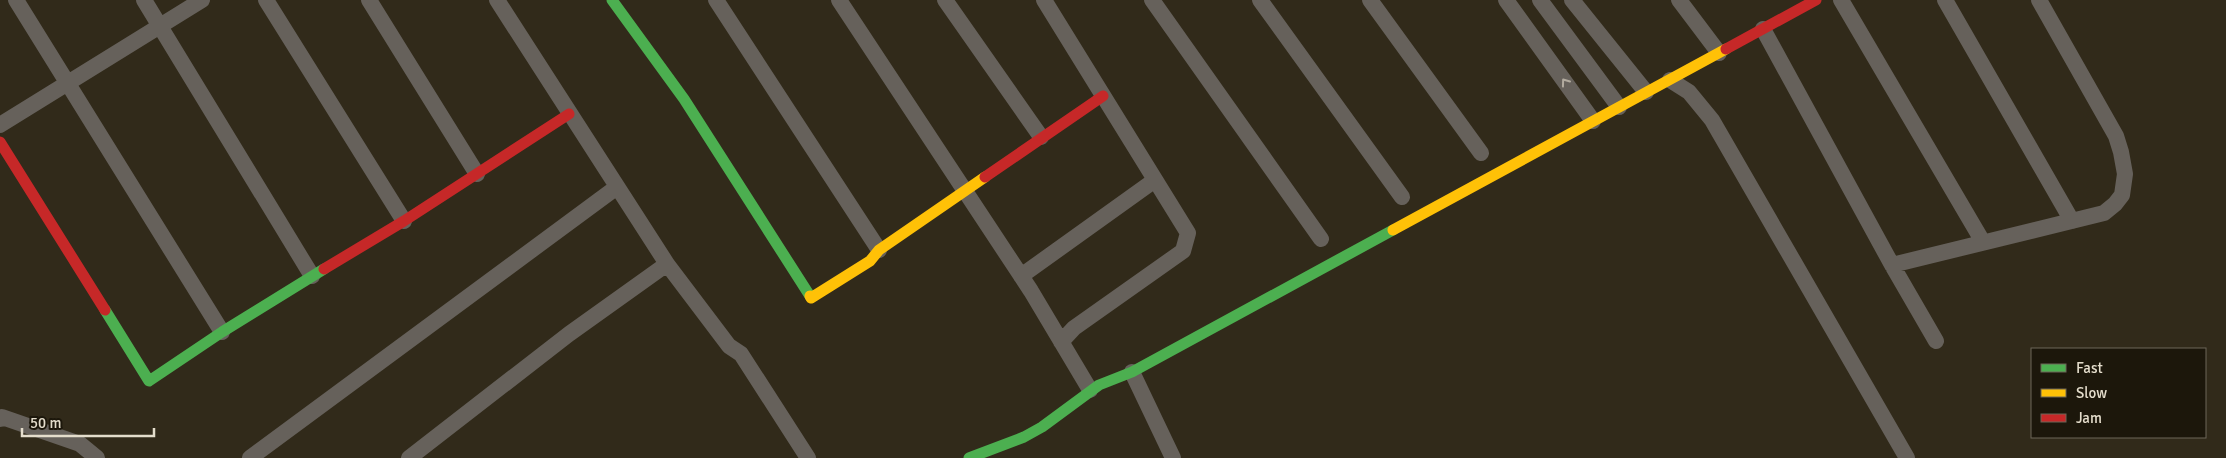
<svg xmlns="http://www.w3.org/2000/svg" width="2226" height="458" viewBox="0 0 2226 458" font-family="Signika,sans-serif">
<rect width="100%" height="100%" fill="#312a1a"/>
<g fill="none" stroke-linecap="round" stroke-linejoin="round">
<!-- street -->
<path stroke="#66615b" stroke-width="16" d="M16 0 222 332
M144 0 312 276
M266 0 404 221
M369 0 477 174
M497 0 667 264 729 346 741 354 808 458
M716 0 879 250
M839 0 1031 291 1090 390
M945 0 1041 137
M1044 0 1188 233 1183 251 1074 328 1061 342
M1152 0 1321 239
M1260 0 1402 197
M1370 0 1481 153
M1506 0 1593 121
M1540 0 1619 107
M1572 0 1646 92
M1679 0 1719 53
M1841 0 1983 242
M1945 0 2072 221
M1763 29 1892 265 1936 341
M1670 80 1689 92 1712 120 1907 458
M0 125 202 0
M1892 265 2104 213 2115 204 2122 195 2125 174 2121 152 2116 136 2039 0
M1021 276 1155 180
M1132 372 1173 458
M0 419 2 417 80 444 97 458
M250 458 617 187
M409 458 569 334 667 264"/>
<!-- fast -->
<path stroke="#4caf50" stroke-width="11" d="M612 0 684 99 810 296
M105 310 149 381 222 332 324 269
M969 458 1024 437 1042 427 1099 385 1132 372 1393 230"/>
<!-- slow -->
<path stroke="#ffc107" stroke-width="11" d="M1393 230 1726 49
M810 296 811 298 870 261 879 250 985 177"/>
<!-- jam -->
<path stroke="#c62828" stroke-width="11" d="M1726 49 1816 0
M0 142 105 310
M985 177 1103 96
M324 269 404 221 569 114"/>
</g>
<!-- one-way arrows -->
<defs><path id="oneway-chevron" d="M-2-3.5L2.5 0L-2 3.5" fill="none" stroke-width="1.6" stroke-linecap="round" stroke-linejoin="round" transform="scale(1.25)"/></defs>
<use stroke="#b2ab9f" href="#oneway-chevron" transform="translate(1565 82) rotate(-126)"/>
<!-- legend -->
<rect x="2031" y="348" width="175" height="90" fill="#1c170b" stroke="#6c6658"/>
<rect x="2041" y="364" width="25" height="8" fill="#4caf50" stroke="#6c6658"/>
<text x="2076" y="373" font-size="15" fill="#e4ddcc">Fast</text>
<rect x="2041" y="389" width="25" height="8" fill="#ffc107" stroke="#6c6658"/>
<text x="2076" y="398" font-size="15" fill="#e4ddcc">Slow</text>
<rect x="2041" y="414" width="25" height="8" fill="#c62828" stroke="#6c6658"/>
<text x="2076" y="423" font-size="15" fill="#e4ddcc">Jam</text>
<!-- scale -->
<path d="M22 428v8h132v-8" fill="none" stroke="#e4ddcc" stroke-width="2.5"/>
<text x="30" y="428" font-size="15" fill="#e4ddcc" stroke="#1c170b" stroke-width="4" paint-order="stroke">50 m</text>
</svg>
